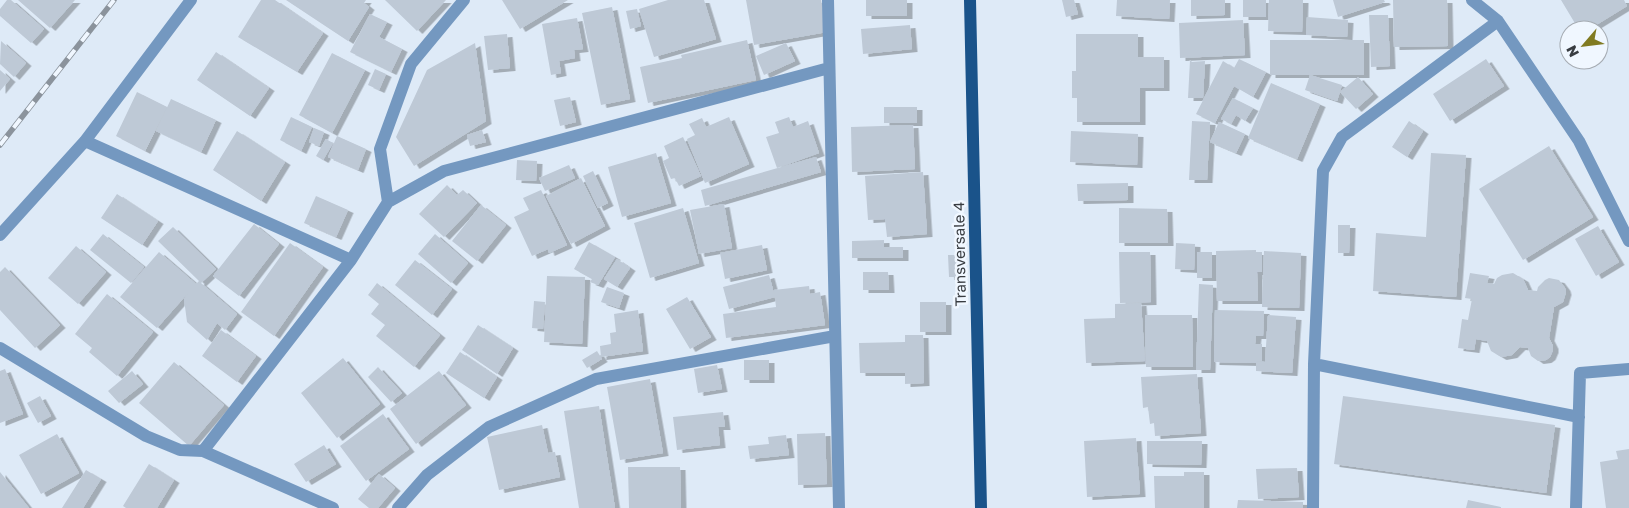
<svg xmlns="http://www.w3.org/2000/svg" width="1629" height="508" viewBox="0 0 1629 508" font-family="'Golos Text',sans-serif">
<defs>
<filter id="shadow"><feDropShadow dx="5.5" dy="3" stdDeviation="0" flood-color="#0004"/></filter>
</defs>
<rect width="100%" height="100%" fill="#deeaf7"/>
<!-- building -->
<path fill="#bec9d6" filter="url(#shadow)" d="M7 0H11L44 29 31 43 0 16V9Z
M18 0H75L50 28Z
M261 0H275L323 33 297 72 238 37Z
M286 0H366L364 3 369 7 348 41Z
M385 0H446L417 31Z
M502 0H568L520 29Z
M668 0H704L716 39 654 57 639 9Z
M746 0H821L827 32 754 45Z
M866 0H907V16H866Z
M1062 0H1074L1078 14 1066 17Z
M1117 0H1170L1169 19 1116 16Z
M1191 0H1225V15L1191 16Z
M1243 0H1266V17H1243Z
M1269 0H1303L1302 32 1268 31Z
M1333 0H1384L1385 2 1338 17Z
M1393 0H1447L1448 46 1394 47Z
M1561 0H1624L1627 6 1588 30H1579Z
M612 7 630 99 601 105 582 13Z
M637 9 641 26 630 29 626 11Z
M370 14 387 22 379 37 402 49 391 72 350 52Z
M1369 15H1388L1390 66 1371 67Z
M1307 17 1348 20 1347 37 1306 35Z
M577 18 583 49 574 50 575 58 559 61 561 73 551 75 542 24Z
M1243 20 1245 55 1180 58 1179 23Z
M910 25 912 49 863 54 861 29Z
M507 34 510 68 488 70 484 36Z
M1076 34H1138V57H1164V88H1140V122H1077V98H1072V71H1076Z
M747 40 756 80 648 103 640 67 682 58 681 55Z
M1270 40H1364V75H1270Z
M1 41 26 63 14 77 0 64Z
M475 43 486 121 414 166 396 137 427 70Z
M786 43 795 61 764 75 756 56Z
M216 52 269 88 250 116 197 80Z
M332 53 365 70 332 133 299 115Z
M1239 59 1266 72 1253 97 1234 86 1215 123 1196 114 1223 61 1234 68Z
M1486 59 1504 86 1450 121 1433 94Z
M1190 60 1192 62 1205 61 1203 98H1188Z
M375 69 386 74 379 90 368 85Z
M0 70 10 79 0 91Z
M1310 75 1342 85 1337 101 1305 90Z
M1358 77 1373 94 1356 109 1340 92Z
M1271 83 1320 104 1297 159 1248 138Z
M137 92 167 107 145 151 116 136Z
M570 97 576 122 560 126 554 100Z
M1233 98 1253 108 1245 121 1236 115 1231 124 1221 119Z
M171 99 216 120 201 152 156 131Z
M884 107H917V123H884Z
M291 117 312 127 301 151 280 140Z
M729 117 749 164 705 183 687 139 695 135 689 124 702 118 706 127Z
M789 117 793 127 808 121 819 153 777 168 766 137 779 133 775 122Z
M1192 121 1210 122 1207 180H1189Z
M1409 121 1423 131 1407 157 1392 147Z
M1219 122 1245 134 1236 153 1210 142Z
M913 125 915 169 852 172 851 127Z
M314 128 324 132 319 146 309 142Z
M482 130 486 142 470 146 467 135Z
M237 131 285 162 261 201 213 170Z
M1071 131 1138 134 1137 165 1070 162Z
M337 136 366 149 358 170 328 157Z
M683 137 701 176 679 186 675 178 671 179 663 161 669 158 664 146Z
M326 139 333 143 323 160 316 156Z
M1549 146 1593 217 1523 260 1479 189Z
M656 153 671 203 622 217 608 167Z
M1431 153 1466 155 1456 297 1373 291 1376 233 1426 237Z
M816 157 821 172 705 206 701 190Z
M517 160 537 161 536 181 516 180Z
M569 165 575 178 545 191 539 178Z
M593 171 608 203 598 208 583 176Z
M923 172 927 234 887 237 885 219 868 220 865 176Z
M581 178 605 226 571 244 546 196Z
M1128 183V200L1078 201 1077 184Z
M447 185 457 195 463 190 477 203 444 237 419 214Z
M541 190 567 245 549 253 548 249 532 256 514 217 529 210 523 198Z
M117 194 158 221 142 245 101 218Z
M316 196 348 210 336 237 304 223Z
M724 204 732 248 699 254 690 210Z
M481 205 506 225 477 261 452 241Z
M683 208 699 263 650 278 634 223Z
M1119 208 1167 209 1168 243H1119Z
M254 224 279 244 239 296 213 276Z
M1338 225H1350L1349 253H1338Z
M1598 226 1619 262 1596 276 1575 239Z
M173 227 216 269 201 283 237 314 225 330 217 323 207 340 187 322 184 299 188 293 157 328 120 297 159 252 196 284 199 281 158 241Z
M103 234 144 267 131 283 90 250Z
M435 234 468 263 451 283 418 254Z
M884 240V247H903V258H852V241Z
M589 242 615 257 598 285 590 282 592 279 574 269Z
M290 243 323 267 274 336 241 312Z
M1176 243 1195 244 1194 270 1175 269Z
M762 245 767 270 725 279 720 253Z
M76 246 106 272 78 304 48 278Z
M1256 250V252H1262V272H1257L1258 301H1217L1216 251Z
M1264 251 1301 253 1299 308 1262 307Z
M1119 252H1150L1151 302 1120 303Z
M1197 252H1212V278H1197Z
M948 255H959L960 277H949Z
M617 259 630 268 617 287 604 279Z
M415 260 452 289 432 315 395 285Z
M5 267 60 325 35 348 0 310V272Z
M863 272H888L889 290H863Z
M1470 273 1489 276 1487 283 1494 284 1497 278 1502 275 1513 273 1523 279 1528 290 1537 291 1538 287 1545 280 1549 278 1559 280 1565 288 1566 292 1563 302 1554 307 1549 338 1553 346V350L1550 357 1546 360 1538 361 1531 356 1528 348 1520 347 1512 355 1501 357 1491 351 1487 341 1476 339 1474 350 1458 348 1462 319 1468 320 1472 299 1465 298Z
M769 275 775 297 729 309 723 287Z
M547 276 585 277 582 344 544 342Z
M377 283 440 335 414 367 376 336 385 325 371 314 379 304 368 295Z
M1199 284 1213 285 1210 370H1196Z
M809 286 810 294 820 292 825 325 726 338 723 314 776 307 774 290Z
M607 287 624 293 619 308 601 302Z
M107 294 153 332 117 376 89 352 92 348 75 334Z
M687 297 711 337 690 349 666 309Z
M534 301 545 302 543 329 532 328Z
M920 302H946V332H920Z
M1141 303 1145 361 1086 363 1084 319 1115 318V304Z
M638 310 643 351 601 357 600 346 611 344 610 333 616 332 614 314Z
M1215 310 1264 311 1263 336H1256L1255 344H1262V361H1254L1265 362 1268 315 1296 317 1292 373 1256 371V363L1214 362Z
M1145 315H1192L1193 367H1146Z
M478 325 513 348 497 374 462 350Z
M221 330 256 356 237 382 202 356Z
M905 335H923L924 383 905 384V373H860L859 343 905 342Z
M597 351 602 359 587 368 582 360Z
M460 352 497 377 484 398 446 373Z
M343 358 380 404 337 438 301 393Z
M744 360H769V380H744Z
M174 362 224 405 189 446 139 403Z
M717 365 722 389 698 393 694 369Z
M378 367 402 393 391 402 368 377Z
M5 369 23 414 0 423V371Z
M132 371 143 384 119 403 108 391Z
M439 371 466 405 416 444 390 409Z
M1197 374 1201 433 1155 436 1154 423 1150 424 1148 407 1143 408 1141 377Z
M650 379 663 453 620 460 607 387Z
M40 396 51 416 38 423 27 403Z
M1343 396 1555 425 1546 493 1334 464Z
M599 406 615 508H579L564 411Z
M723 412 725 427H718L720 445 677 450 673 417Z
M383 414 409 449 366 481 340 446Z
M542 425 548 453 555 452 560 477 499 490 487 437Z
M825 433 827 484 798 485 797 434Z
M57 434 79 473 41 494 19 455Z
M786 435 789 455 750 459 748 446 769 444 768 437Z
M1136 438 1140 494 1087 497 1084 441Z
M1147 441H1202L1201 465 1147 464Z
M324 445 336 464 306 482 294 464Z
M1629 449V508H1606L1600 462 1618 459 1616 451Z
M149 464 174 480 157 508H126L123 506Z
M628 467H680L681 508H629Z
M1297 468 1299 497 1258 499 1256 469Z
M86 470 101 479 83 508H62Z
M0 472 29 508H0Z
M1184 472H1204V508H1155L1154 476H1184Z
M379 474 395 488 378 508H369L358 499Z
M1238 500 1303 502V508H1237Z
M1468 500 1501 507V508H1466Z"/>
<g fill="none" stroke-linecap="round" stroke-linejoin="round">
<!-- minor -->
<path stroke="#7498c0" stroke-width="12" d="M828 0 839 508
M1472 0 1498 21 1579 141 1629 241
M85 141 351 260
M388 202 380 149 411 64 464 0
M0 235 85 141 191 0
M0 348 146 436 180 450 203 451 333 508
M1314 364 1579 417
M203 451 351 260 388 202 444 171 829 68
M398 508 427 475 489 427 596 379 835 336
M1313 508 1314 364 1323 171 1342 137 1498 21
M1576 508 1580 373 1629 369"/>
<!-- major -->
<path stroke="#1a538a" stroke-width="12" d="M970 0 981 508"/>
<!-- rail casing -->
<g stroke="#8b939c" stroke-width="5.5">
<path id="rail" d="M0 145 114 0"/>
</g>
<!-- rail -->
<use href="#rail" stroke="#f0f7ff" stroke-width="4" stroke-dasharray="11" stroke-linecap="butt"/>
</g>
<g text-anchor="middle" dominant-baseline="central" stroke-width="5" stroke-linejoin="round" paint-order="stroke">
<!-- street labels -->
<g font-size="15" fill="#383c41" stroke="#f0f7ff">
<text transform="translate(959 254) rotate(-91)">Transversale 4</text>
</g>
</g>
<!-- north arrow -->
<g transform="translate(1584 45) rotate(242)"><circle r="24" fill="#f0f7ff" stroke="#a6acb3"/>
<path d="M0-4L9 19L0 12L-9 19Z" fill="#817b22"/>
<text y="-8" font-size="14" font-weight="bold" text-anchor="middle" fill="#383c41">N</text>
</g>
</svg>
